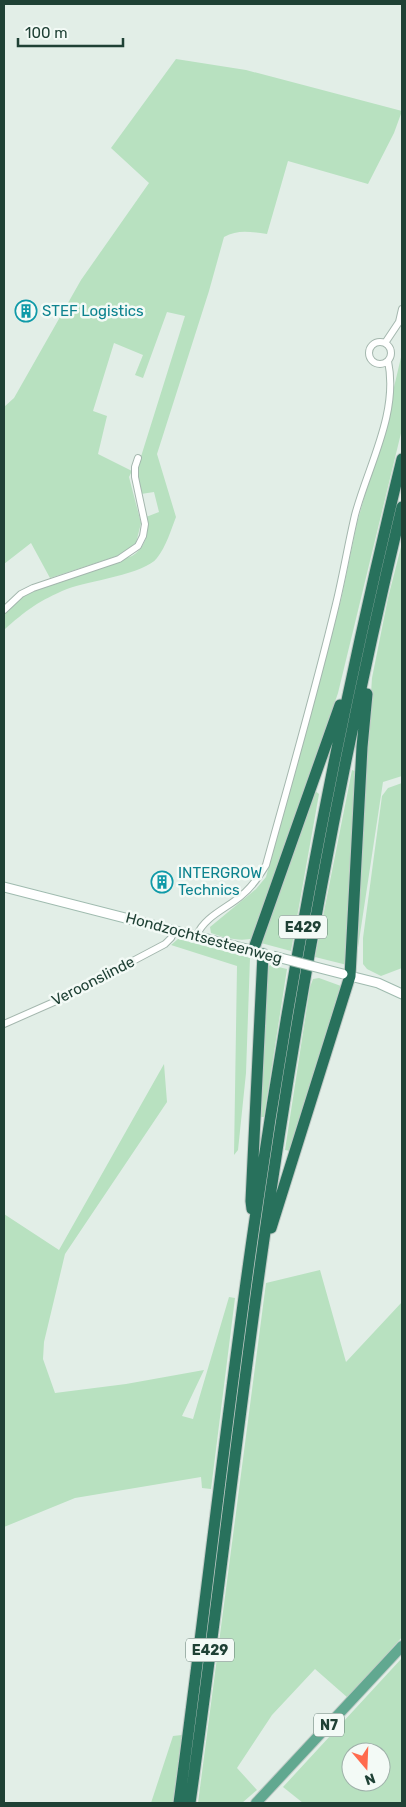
<svg xmlns="http://www.w3.org/2000/svg" width="406" height="1807" viewBox="0 0 406 1807" font-family="Rubik,sans-serif">
<rect width="100%" height="100%" fill="#e2eee7"/>
<!-- green -->
<path fill="#b8e1c0" fill-rule="evenodd" d="M176 59 246 70 402 111 394 133 368 184 288 161 267 234C251 232 238 229 224 237L209 291 157 454 176 517C171 530 166 547 157 558 145 574 88 581 67 589 40 600 25 611 4 630V612L22 597 54 582 132 556C147 546 149 533 146 517L159 512 154 492 141 494 137 477 139 463 185 316 167 312 143 378 135 375 143 355 114 343 93 411 107 416 98 454 132 471 129 477 141 523 136 543 120 555 50 578 31 543 4 564V407L14 398 81 280 149 183 111 148Z
M402 353V429L338 693 254 938C241 942 224 938 211 933L210 927 256 889 266 877 341 600 357 523 387 417Z
M402 543V776L383 782 357 954H354L372 678 388 598Z
M352 770 357 772 347 965 315 957Z
M402 783V968L381 976 367 969 363 964V938L382 796 388 788Z
M314 790 319 794 291 951 261 943Z
M178 939 250 958 246 1073 238 1150 234 1155 237 966 171 945Z
M270 965 287 969 264 1117H259L268 967Z
M319 978 341 986 290 1151 285 1150 310 987 313 979Z
M164 1064 167 1102 65 1254 44 1342 43 1359 55 1393 126 1384 204 1370 182 1416 193 1419 229 1297 235 1298 211 1489 202 1488 201 1477 75 1498 4 1527V1214L59 1250Z
M320 1270 346 1362 402 1302V1637L348 1698 315 1669 272 1715 237 1768 257 1790 242 1803H198L266 1283Z
M402 1658V1803H303L283 1787ZM351 1752H381V1782H351Z
M182 1735 174 1803H151L173 1736Z"/>
<g fill="none" stroke-linecap="round" stroke-linejoin="round">
<!-- street casing -->
<g stroke="#a4b7ae" stroke-width="8">
<path id="street" d="M369 353a11 11 0 1 1 22 0a11 11 0 1 1-22 0Z
M385 343 399 322 402 309
M4 610 21 594 33 588 119 559 138 546 143 536 145 524 135 477V467L138 458
M197 935C204 917 227 908 241 896 252 887 259 877 266 865 290 778 315 692 336 604 343 575 348 545 355 515 368 466 399 413 388 361
M4 1024 63 998 165 944 171 938 174 930"/>
</g>
<!-- secondary casing -->
<g stroke="#9fbbaf" stroke-width="11">
<path id="secondary" d="M4 887 258 952
M346 975 378 983 402 994"/>
</g>
<!-- primary casing -->
<g stroke="#c0cac6" stroke-width="12">
<path id="primary" d="M256 1803 402 1646"/>
</g>
<!-- highway casing -->
<g stroke="#c0cac6" stroke-width="13">
<path id="highway" d="M253 951 340 705
M252 1209 251 1201 263 954
M271 1228 350 976 362 747 367 694
M179 1803C205 1611 226 1418 254 1226 291 968 340 712 402 459
M190 1803C216 1620 236 1436 262 1253 297 1003 343 753 402 507"/>
</g>
<!-- street -->
<use href="#street" stroke="#fff" stroke-width="6"/>
<!-- secondary -->
<use href="#secondary" stroke="#fff" stroke-width="9"/>
<!-- primary -->
<use href="#primary" stroke="#61a890" stroke-width="10"/>
<!-- highway -->
<use href="#highway" stroke="#28715c" stroke-width="11"/>
<!-- secondary-bridge casing -->
<g stroke="#9fbbaf" stroke-width="11" stroke-linecap="butt">
<path id="secondary-bridge" d="M273 956 343 974"/>
</g>
<!-- secondary-bridge -->
<use href="#secondary-bridge" stroke="#fff" stroke-width="9"/>
</g>
<!-- icons -->
<defs>
<g id="building-ring" transform="scale(1.125)"><circle r="9.5" fill="#f3faf6" stroke="#0f9aa8" stroke-width="1.5"/><path d="M-4-6H4V6H1V3H-1V6H-4ZM-2.5-4.3h1.7v1.8h-1.7ZM.8-4.3h1.7v1.8H.8ZM-2.5-1h1.7V.8h-1.7ZM.8-1h1.7V.8H.8Z" fill="#0f9aa8"/></g>
</defs>
<g fill-rule="evenodd">
<use href="#building-ring" x="26" y="311"/>
<use href="#building-ring" x="162" y="882"/>
</g>
<g text-anchor="middle" dominant-baseline="central" stroke-width="5" stroke-linejoin="round" paint-order="stroke">
<!-- shield labels -->
<g fill="#f3faf6" stroke="#5f786f" stroke-width="1">
<rect x="279" y="915.5" width="48" height="23" rx="4"/>
<rect x="186" y="1638.5" width="48" height="23" rx="4"/>
<rect x="314" y="1713.5" width="30" height="23" rx="4"/>
</g>
<g font-size="14" font-weight="bold" fill="#1f4135">
<text x="303" y="927">E429</text>
<text x="210" y="1650">E429</text>
<text x="329" y="1725">N7</text>
</g>
<!-- culture labels -->
<g font-size="15" fill="#0d838f" stroke="#f3faf6" text-anchor="start">
<text x="42" y="311">STEF Logistics</text>
<text x="178" y="873">INTERGROW<tspan x="178" dy="17">Technics</tspan></text>
</g>
<!-- street labels -->
<g font-size="15" fill="#1f4135" stroke="#f3faf6">
<text transform="translate(204 938) rotate(15)">Hondzochtsesteenweg</text>
<text transform="translate(93 981) rotate(-27)">Veroonslinde</text>
</g>
</g>
<!-- border -->
<rect width="406" height="1807" fill="none" stroke="#1f4135" stroke-width="10"/>
<!-- north arrow -->
<g transform="translate(366 1767) rotate(161)"><circle r="24" fill="#f3faf6" stroke="#9eb0a9"/>
<path d="M0-4L9 19L0 12L-9 19Z" fill="#ff6b4e"/>
<text y="-8" font-size="14" font-weight="bold" text-anchor="middle" fill="#1f4135">N</text>
</g>
<!-- scale -->
<path d="M18 38v8h105v-8" fill="none" stroke="#1f4135" stroke-width="2.5"/>
<text x="25" y="38" font-size="15" fill="#1f4135" stroke="#f3faf6" stroke-width="4" paint-order="stroke">100 m</text>
</svg>
